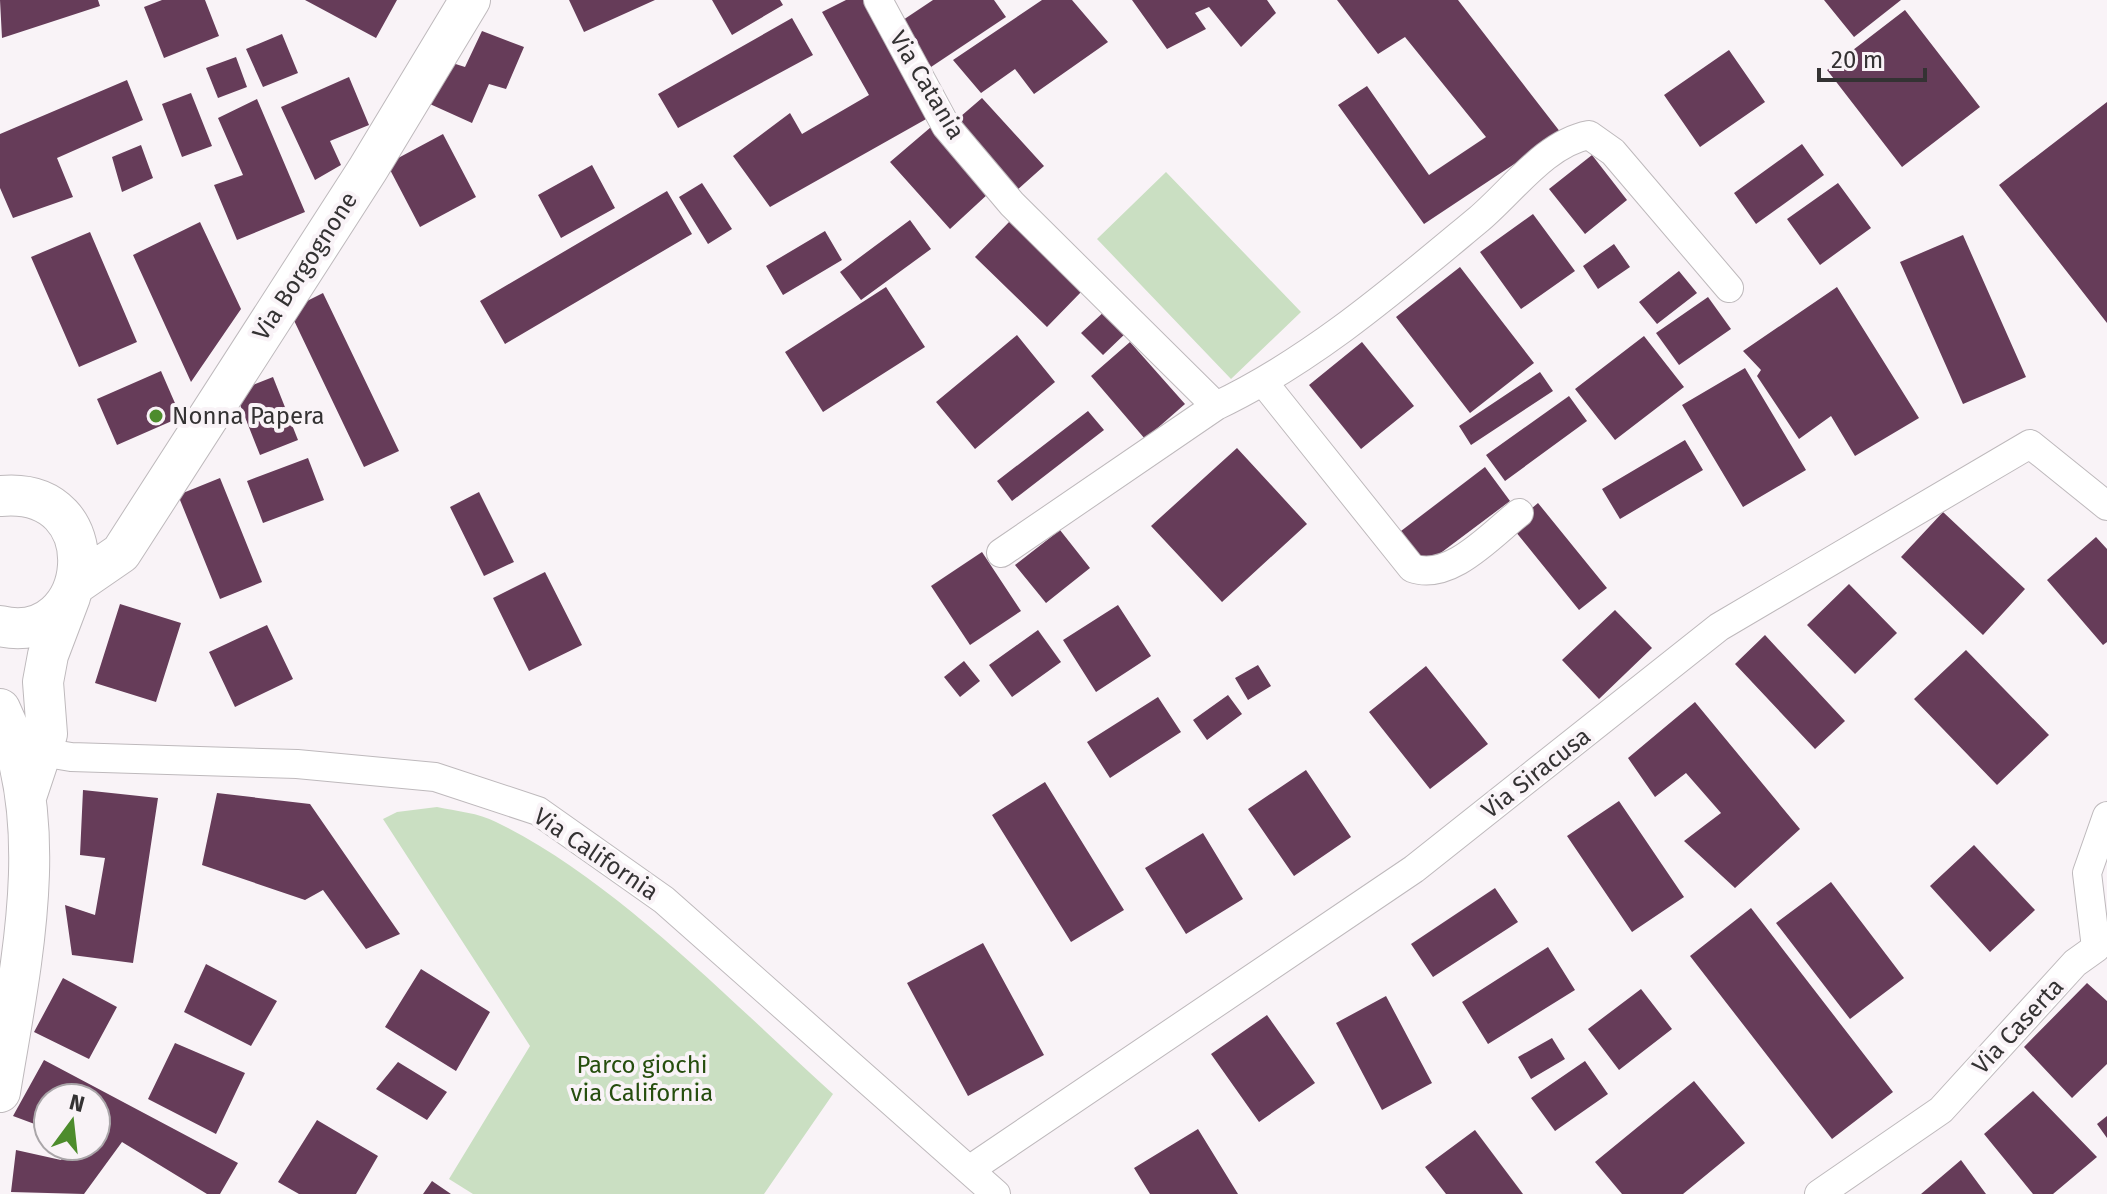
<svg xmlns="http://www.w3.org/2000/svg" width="2107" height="1194" viewBox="0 0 2107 1194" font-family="'Fira Sans',sans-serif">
<rect width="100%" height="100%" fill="#f9f3f7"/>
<!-- green -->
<path fill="#cadfc2" d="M1166 172 1301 312 1231 379 1097 239Z
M437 807C456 811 479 813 496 822 615 879 734 1005 833 1094L764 1194H473L449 1179 530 1046 383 819 397 812Z"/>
<!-- building -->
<path fill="#663c59" d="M0 0H98L100 6 2 38Z
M162 0H205L219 36 164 58 144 7Z
M305 0H397L376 38Z
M569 0H655L584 32Z
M712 0H780L783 5 732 35Z
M846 0H865L928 118 770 207 733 156 790 113 802 134 869 95 822 12Z
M933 0H994L1006 17 928 69 897 24Z
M1042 0H1072L1108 42 1034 94 1015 69 981 93 953 60Z
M1132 0H1267L1276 13 1241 47 1209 7 1195 13 1206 29 1167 49Z
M1337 0H1458L1561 133 1424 224 1338 105 1367 86 1429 175 1486 137 1405 37 1378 54Z
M1824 0H1901L1854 37Z
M1905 10 1980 107 1902 167 1827 70Z
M792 18 813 55 678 128 658 94Z
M482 31 524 47 506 89 489 84 472 123 421 100 443 60 465 67Z
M282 34 298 73 263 87 246 49Z
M1729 50 1765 102 1700 147 1664 95Z
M236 57 247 87 218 98 206 68Z
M349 77 369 125 330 141 341 165 315 180 281 107Z
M127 80 143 120 57 158 73 197 13 218 0 188V134Z
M191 93 212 146 182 157 162 104Z
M982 98 1044 166 1015 192 953 123Z
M257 99 305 212 237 240 214 185 243 175 218 118Z
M2107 102V323L1999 185Z
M931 127 989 193 950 229 890 162Z
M443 134 476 197 420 227 387 164Z
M1802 144 1824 175 1756 224 1734 193Z
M141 145 153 178 122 192 112 157Z
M1592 155 1627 200 1585 234 1549 189Z
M592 165 615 208 561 238 538 195Z
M702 183 732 229 708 244 679 197Z
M1838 183 1871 228 1820 265 1787 219Z
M667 191 692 234 505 344 480 301Z
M1533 214 1575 271 1521 309 1480 252Z
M910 220 931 249 861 300 840 272Z
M1010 221 1082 291 1047 327 975 257Z
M200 222 241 309 191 382 133 255Z
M825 231 842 260 783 295 766 266Z
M90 232 137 342 79 367 31 257Z
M1963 235 2026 377 1963 404 1900 262Z
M1614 244 1630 267 1598 289 1583 266Z
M1460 267 1534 363 1470 413 1396 317Z
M1679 271 1697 293 1657 324 1639 302Z
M886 287 925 347 823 412 785 352Z
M1837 287 1919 418 1855 456 1831 416 1799 439 1757 376 1761 370 1743 351Z
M323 293 399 451 364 467 289 310Z
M1708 297 1731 329 1679 365 1656 333Z
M1107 309 1128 331 1103 355 1081 333Z
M1017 335 1055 382 975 449 936 402Z
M1644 336 1684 387 1615 440 1575 389Z
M1130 342 1185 404 1145 439 1091 376Z
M1362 342 1414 406 1361 449 1309 385Z
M1745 368 1806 470 1743 507 1682 405Z
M161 371 181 417 117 445 97 399Z
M1540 372 1553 391 1471 445 1459 426Z
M273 377 298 440 260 455 235 392Z
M1569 396 1587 421 1505 481 1486 455Z
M1088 411 1104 430 1012 501 997 481Z
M1685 440 1703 470 1620 519 1602 489Z
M1237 448 1307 524 1222 602 1151 526Z
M308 458 324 500 263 523 247 481Z
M1485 467 1510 501 1426 564 1401 531Z
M220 478 262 582 220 599 178 495Z
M479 492 514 562 484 576 450 507Z
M1538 503 1607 588 1579 610 1511 526Z
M1943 512 2025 589 1983 635 1901 557Z
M1060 530 1090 568 1046 603 1015 565Z
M2096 537 2107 549V642L2103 645 2047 580Z
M982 552 1021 611 970 645 931 586Z
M545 572 582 645 529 671 493 598Z
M1849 584 1897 633 1855 674 1807 625Z
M120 604 181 623 156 702 95 683Z
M1118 605 1151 656 1096 692 1063 640Z
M1615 610 1652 648 1599 699 1562 660Z
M267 625 293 679 235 707 209 652Z
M1038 630 1061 662 1012 697 989 665Z
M1765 635 1845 721 1815 749 1735 664Z
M1966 650 2049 735 1997 785 1914 699Z
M964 661 980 681 960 697 944 677Z
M1258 665 1271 686 1248 700 1235 678Z
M1426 666 1488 744 1430 789 1369 712Z
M1228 695 1242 714 1207 740 1193 720Z
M1158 697 1181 732 1110 778 1087 742Z
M1695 702 1800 829 1735 888 1684 841 1721 813 1686 773 1655 797 1628 758Z
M1306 770 1351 837 1294 876 1248 809Z
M1045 782 1124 910 1071 942 992 815Z
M83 790 158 798 133 963 72 955 65 905 95 915 105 858 80 855Z
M217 793 310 804 400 934 366 949 323 890 305 900 202 865Z
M1619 801 1684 897 1632 932 1567 836Z
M1203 833 1243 899 1186 934 1145 868Z
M1974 845 2035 910 1990 952 1930 886Z
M1831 882 1904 978 1850 1019 1776 923Z
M1495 888 1518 922 1433 977 1411 944Z
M1751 908 1893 1092 1832 1139 1690 956Z
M983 943 1044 1055 968 1096 907 983Z
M1548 947 1575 990 1488 1044 1462 1002Z
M206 964 277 1001 251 1046 184 1012Z
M421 969 490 1012 456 1071 385 1027Z
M63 978 117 1007 89 1059 34 1032Z
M2087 983 2107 1001V1064L2072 1098 2024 1047Z
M1641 989 1672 1029 1619 1070 1588 1029Z
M1386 996 1432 1083 1382 1110 1336 1023Z
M1267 1015 1315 1083 1259 1122 1211 1054Z
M1552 1038 1565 1059 1531 1079 1518 1057Z
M175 1043 245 1073 216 1134 148 1099Z
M44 1060 238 1163 220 1194H207L122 1142 84 1194 11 1192 16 1150 61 1160 70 1146H96V1098H48V1129L13 1116Z
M1585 1061 1608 1094 1555 1131 1531 1098Z
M398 1062 447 1092 427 1120 376 1089Z
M1694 1081 1745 1143 1683 1194H1622L1595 1162Z
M2033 1091 2097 1157 2053 1194H2033L1984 1134Z
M2107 1116V1138L2097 1124Z
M317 1120 378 1156 356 1194H299L278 1182Z
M1198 1129 1238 1194H1150L1134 1168Z
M1475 1130 1523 1194H1446L1425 1167Z
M1961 1160 1986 1194H1921Z
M432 1181 451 1194H423Z"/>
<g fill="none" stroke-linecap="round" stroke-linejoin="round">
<!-- street casing -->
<g stroke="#beb9bc" stroke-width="30">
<path id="street" d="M878 0 946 126 1012 204 1216 406 1001 553
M1264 383 1412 568C1450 582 1491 535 1519 513
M1216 406C1313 360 1397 287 1479 219 1512 191 1546 143 1589 135L1613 152 1729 288
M27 743 41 752 71 757 297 764 435 777 538 811 664 900 996 1194
M2096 948 2087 873 2107 816
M969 1170 1414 869 1719 627 2030 444 2107 506
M1819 1194 1941 1110 2075 963 2096 948"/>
</g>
<!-- secondary casing -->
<g stroke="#beb9bc" stroke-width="42">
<path id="secondary" d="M0 496C113 485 95 649 0 626
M76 584 121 553 368 169 470 0
M0 709C55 822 19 974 0 1092
M26 797 47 734 43 682 48 655 70 597"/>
</g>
<!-- street -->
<use href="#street" stroke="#fff" stroke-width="28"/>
<!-- secondary -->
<use href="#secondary" stroke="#fff" stroke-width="40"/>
</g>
<!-- markers -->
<circle fill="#4d8c2c" stroke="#f9f3f7" stroke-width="3" cx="156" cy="416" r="8"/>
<g text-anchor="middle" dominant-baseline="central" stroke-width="8" stroke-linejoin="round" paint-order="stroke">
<!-- street labels -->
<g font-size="24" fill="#343233" stroke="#f9f3f7">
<text transform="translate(927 85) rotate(59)">Via Catania</text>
<text transform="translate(305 266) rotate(-57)">Via Borgognone</text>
<text transform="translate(1536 773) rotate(-38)">Via Siracusa</text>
<text transform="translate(596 854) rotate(34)">Via California</text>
<text transform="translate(2018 1026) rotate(-47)">Via Caserta</text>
</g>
<!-- poi labels -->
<g font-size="24" fill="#343233" stroke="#f9f3f7" text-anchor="start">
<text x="172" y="416">Nonna Papera</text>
</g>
<!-- park labels -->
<g font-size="24" fill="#264e0e" stroke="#f9f3f7">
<text x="642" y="1065">Parco giochi<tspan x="642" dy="28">via California</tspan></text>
</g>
</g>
<!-- north arrow -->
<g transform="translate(72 1122) rotate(15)"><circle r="38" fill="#f9f3f7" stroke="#aaa6a9" stroke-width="2"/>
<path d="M0-6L14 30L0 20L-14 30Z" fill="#4d8c2c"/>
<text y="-12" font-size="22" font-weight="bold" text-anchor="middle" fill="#343233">N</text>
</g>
<!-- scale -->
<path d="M1819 68v12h106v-12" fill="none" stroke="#343233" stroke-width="4"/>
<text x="1831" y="68" font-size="24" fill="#343233" stroke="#f9f3f7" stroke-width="6" paint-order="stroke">20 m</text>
</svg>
